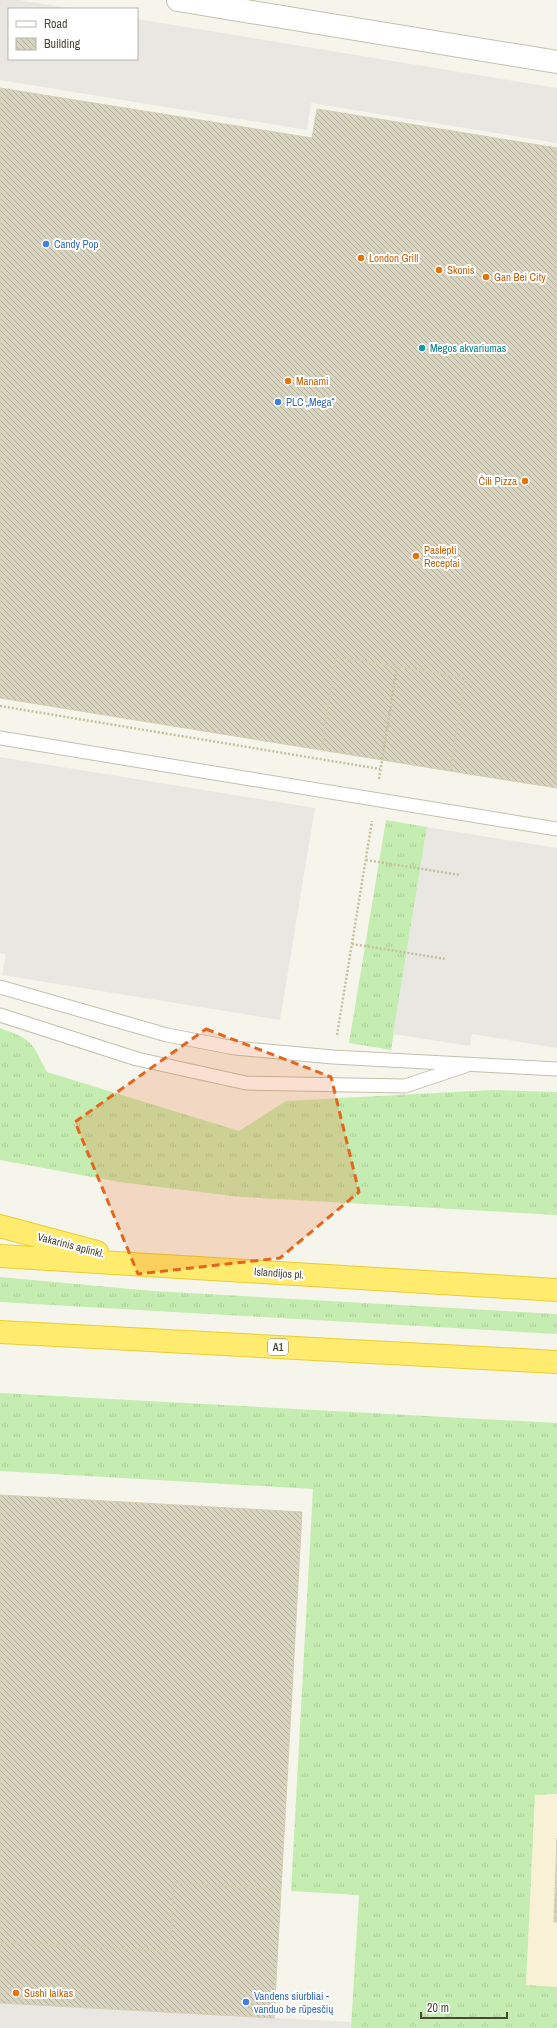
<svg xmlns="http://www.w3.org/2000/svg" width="557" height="2028" viewBox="0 0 557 2028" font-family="'Archivo Narrow',sans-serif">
<defs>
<pattern id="grass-tufts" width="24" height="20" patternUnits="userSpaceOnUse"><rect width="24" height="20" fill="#c6edb1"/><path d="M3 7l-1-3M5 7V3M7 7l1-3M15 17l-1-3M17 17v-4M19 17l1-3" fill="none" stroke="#accd99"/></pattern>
<pattern id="building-back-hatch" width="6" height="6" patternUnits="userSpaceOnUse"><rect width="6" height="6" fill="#d9d4bf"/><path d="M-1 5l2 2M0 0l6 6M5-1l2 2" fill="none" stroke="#b2ae9c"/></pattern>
</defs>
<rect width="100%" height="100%" fill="#f6f5eb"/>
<!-- commercial -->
<path fill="#f9f1d5" d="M557 1794V2028H524L535 1795Z"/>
<!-- grass -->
<path fill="url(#grass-tufts)" d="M386 820 427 827 391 1050 349 1043Z
M0 1028C34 1040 31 1042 47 1072L239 1131 286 1101 492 1090 557 1092V1215L241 1197 119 1182 0 1160Z
M0 1277 153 1291 557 1314V1334L0 1302Z
M0 1393 557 1423V1794L535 1795 526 1985 557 1987V2028H351L359 1895 291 1891 313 1489 0 1471Z"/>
<!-- parking -->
<path fill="#e8e7e2" d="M0 0H19L74 9H9V59H137V19L557 88V143L311 103 307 130 0 80Z
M0 757 315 808 280 1020 2 975 6 954 0 953Z
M427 827 557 848V1048L472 1034 470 1046 393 1034Z
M0 2003 351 2022V2028H0Z"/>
<!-- building -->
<path fill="url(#building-back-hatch)" stroke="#d5ceb1" d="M0 88 312 138 317 109 557 148V788L450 771 465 678 397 666 336 657 321 750 0 698Z
M336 657 465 678 450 771 321 750Z
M0 1495 302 1512 281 1889 174 1883 170 1951 0 1942Z
M557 1838V1922H554Z
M174 1883 281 1889 274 2018 0 2003V1942L170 1951Z"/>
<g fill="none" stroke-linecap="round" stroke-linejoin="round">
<!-- lane casing -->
<g stroke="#c3c0ac" stroke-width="15">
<path id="lane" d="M0 738 557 829
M0 987 167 1035 235 1048 333 1057 557 1069
M0 1015 137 1059 246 1083 405 1086 465 1066"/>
</g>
<!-- street casing -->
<g stroke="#c3c0ac" stroke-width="24">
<path id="street" d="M178 0 557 62"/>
</g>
<!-- highway casing -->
<g stroke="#ebcc30" stroke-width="24">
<path id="highway" d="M0 1226 97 1252
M0 1256 557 1290
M0 1332 557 1362"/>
</g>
<!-- path -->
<path stroke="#c6c09c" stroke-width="2.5" stroke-dasharray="2 2" stroke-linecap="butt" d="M0 706 380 769
M379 779 397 666
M366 860 460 875
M352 944 446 959
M337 1035 372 821"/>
<!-- lane -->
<use href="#lane" stroke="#fff" stroke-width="13"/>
<!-- street -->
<use href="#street" stroke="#fff" stroke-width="22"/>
<!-- highway -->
<use href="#highway" stroke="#ffeb6d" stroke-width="22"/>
</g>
<!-- marked area -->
<path fill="#e4651e" fill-opacity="0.2" stroke="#e4651e" stroke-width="3" stroke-dasharray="8 5" stroke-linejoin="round" d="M206 1029 331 1077 359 1192 280 1258 138 1274 75 1122Z"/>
<!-- markers -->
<g fill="#3f7fe0" stroke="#fff" stroke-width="1.5">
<circle cx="46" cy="244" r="4"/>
<circle cx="278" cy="402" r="4"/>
<circle cx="246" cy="2002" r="4"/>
</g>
<g fill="#e8710a" stroke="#fff" stroke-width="1.5">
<circle cx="361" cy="258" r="4"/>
<circle cx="439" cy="270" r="4"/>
<circle cx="486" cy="277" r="4"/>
<circle cx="288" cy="381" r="4"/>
<circle cx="525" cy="481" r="4"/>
<circle cx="416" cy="556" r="4"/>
<circle cx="16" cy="1993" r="4"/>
</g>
<circle fill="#0f9aa8" stroke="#fff" stroke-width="1.5" cx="422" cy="348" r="4"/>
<g text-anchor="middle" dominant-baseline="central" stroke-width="4" stroke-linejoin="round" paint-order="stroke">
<!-- shield labels -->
<rect fill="#fff" stroke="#827f73" stroke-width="1" x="268" y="1339" width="20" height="16" rx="3"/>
<g font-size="10" font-weight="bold" fill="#4c4837">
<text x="278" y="1347">A1</text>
</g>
<!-- shop labels -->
<g font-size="11" fill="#366cbe" stroke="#fff" text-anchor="start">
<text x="54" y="244">Candy Pop</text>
<text x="286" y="402">PLC „Mega“</text>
<text x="254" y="1996">Vandens siurbliai -<tspan x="254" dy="13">vanduo be rūpesčių</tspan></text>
</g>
<!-- food labels -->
<g font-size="11" fill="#c56008" stroke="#fff" text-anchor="start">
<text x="369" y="258">London Grill</text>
<text x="447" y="270">Skonis</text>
<text x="494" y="277">Gan Bei City</text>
<text x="296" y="381">Manami</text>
<text x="517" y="481" text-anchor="end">Čili Pizza</text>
<text x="424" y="550">Paslėpti<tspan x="424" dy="13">Receptai</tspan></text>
<text x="24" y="1993">Sushi laikas</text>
</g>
<!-- culture labels -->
<g font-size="11" fill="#0d838f" stroke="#fff" text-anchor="start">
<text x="430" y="348">Megos akvariumas</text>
</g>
<!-- street labels -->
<g font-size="11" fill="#4c4837" stroke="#fff">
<text transform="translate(71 1245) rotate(15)">Vakarinis aplinkl.</text>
<text transform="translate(279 1273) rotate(4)">Islandijos pl.</text>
</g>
</g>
<!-- legend -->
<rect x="8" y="8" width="130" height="52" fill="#ffffff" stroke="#b7b6af"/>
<rect x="16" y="21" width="20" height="6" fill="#ffffff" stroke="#b7b6af"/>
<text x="44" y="28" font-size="12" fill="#4c4837">Road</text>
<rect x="16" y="38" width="20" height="12" fill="url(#building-back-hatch)" stroke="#b7b6af"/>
<text x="44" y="48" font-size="12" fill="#4c4837">Building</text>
<!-- scale -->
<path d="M421 2012v6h86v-6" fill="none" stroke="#4c4837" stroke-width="2"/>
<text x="427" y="2012" font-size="12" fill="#4c4837" stroke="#ffffff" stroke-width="3" paint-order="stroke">20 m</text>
</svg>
